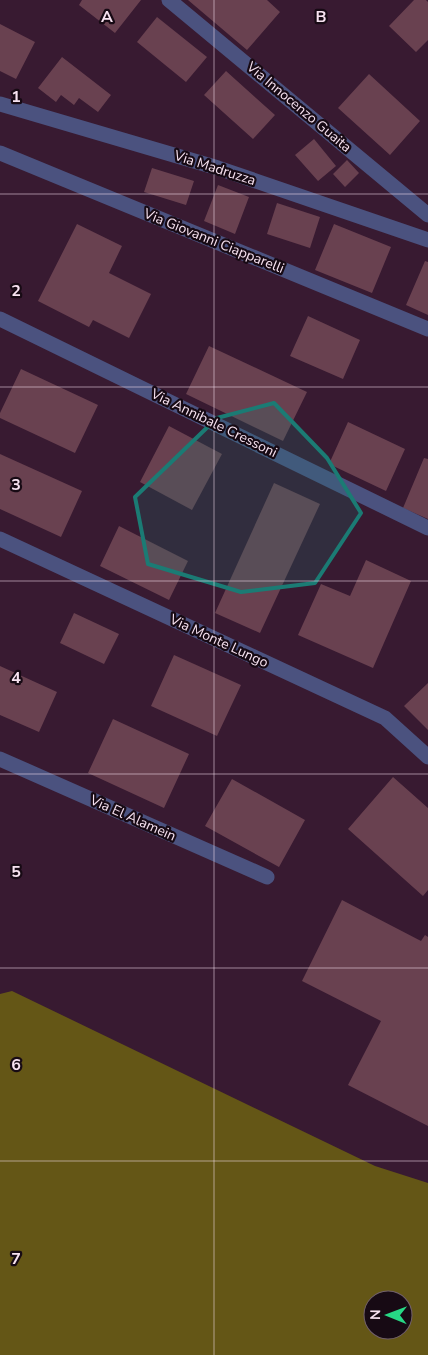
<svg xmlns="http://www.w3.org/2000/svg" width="428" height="1355" viewBox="0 0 428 1355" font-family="'Nunito Sans',sans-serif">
<rect width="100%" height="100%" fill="#381a31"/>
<!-- forest -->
<path fill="#645616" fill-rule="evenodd" d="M12 991 375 1166 428 1183V1355H0V994ZM373 1300H403V1330H373Z"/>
<!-- building -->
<path fill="#694150" d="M82 0H141L115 33 79 5Z
M188 0H267L280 12 247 50Z
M414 0H426L428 2V40L416 52 389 26Z
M157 17 207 57 186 82 137 42Z
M0 24 35 42 16 79 0 71Z
M62 57 111 95 98 112 79 98 74 105 61 95 56 102 38 88Z
M226 71 275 115 253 139 204 95Z
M369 74 420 121 390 155 338 108Z
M314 139 336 166 318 181 295 155Z
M347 160 359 173 345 187 333 174Z
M152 168 194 181 186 205 144 192Z
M218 185 249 197 235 234 204 221Z
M277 203 320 217 310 248 267 234Z
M77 224 122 246 109 273 151 294 129 338 93 320 89 327 38 301Z
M334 224 391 247 372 293 315 270Z
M425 261 428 262V315L406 305Z
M308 316 360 340 343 379 290 356Z
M209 346 307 392 283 441 186 394Z
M21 369 98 405 75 453 0 418V413Z
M348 422 405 449 386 491 329 464Z
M169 426 222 454 192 510 140 482Z
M0 454 82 491 61 537 0 509Z
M424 458 428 459V519L403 508Z
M274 483 320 504 260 633 215 613Z
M119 526 188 561 169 600 100 566Z
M366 560 411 581 373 668 298 635 321 584 350 596Z
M74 613 119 634 104 664 60 643Z
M174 655 241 685 217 736 151 706Z
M0 666 57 692 39 732 0 715Z
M428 683V730L404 706Z
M113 719 189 754 164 808 88 773Z
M393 777 428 808V890L423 896 348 829Z
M232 779 305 820 279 867 205 826Z
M342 900 421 941 425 935 428 937V1126L348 1085 381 1021 302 981Z"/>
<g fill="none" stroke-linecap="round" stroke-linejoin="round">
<!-- minor -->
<path stroke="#4b527f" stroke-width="15" d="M169 0 428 215
M0 153 428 329
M0 319 428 528
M0 539 385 718 428 757
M0 759 267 877"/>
<!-- tertiary -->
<path stroke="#4b527f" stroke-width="15" d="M0 104 218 168 428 240"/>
</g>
<!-- marked area -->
<path fill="#1b7b74" fill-opacity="0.2" stroke="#1b7b74" stroke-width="4" stroke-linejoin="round" d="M274 403 327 458 361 513 315 583 241 592 148 564 135 497 217 418Z"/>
<!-- grid -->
<path fill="none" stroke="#f7e2f0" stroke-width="1" stroke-opacity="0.55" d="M214 0V1355M0 194H428M0 387H428M0 581H428M0 774H428M0 968H428M0 1161H428"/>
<g text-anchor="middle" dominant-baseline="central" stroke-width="4.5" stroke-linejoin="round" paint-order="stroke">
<!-- street labels -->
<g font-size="14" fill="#f7e2f0" stroke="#170a14">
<text transform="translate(299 107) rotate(40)">Via Innocenzo Guaita</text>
<text transform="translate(215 168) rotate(18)">Via Madruzza</text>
<text transform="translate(214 241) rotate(22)">Via Giovanni Ciapparelli</text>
<text transform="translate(214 423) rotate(26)">Via Annibale Cressoni</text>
<text transform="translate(219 641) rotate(25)">Via Monte Lungo</text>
<text transform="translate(133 818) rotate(24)">Via El Alamein</text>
</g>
</g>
<g font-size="16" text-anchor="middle" font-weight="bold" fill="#f7e2f0" stroke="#170a14" stroke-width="4.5" stroke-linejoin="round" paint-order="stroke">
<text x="107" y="22">A</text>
<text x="321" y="22">B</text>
<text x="16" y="102">1</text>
<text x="16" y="296">2</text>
<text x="16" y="490">3</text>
<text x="16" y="683">4</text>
<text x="16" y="877">5</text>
<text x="16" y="1070">6</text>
<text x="16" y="1264">7</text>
</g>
<!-- north arrow -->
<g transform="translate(388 1315) rotate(271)"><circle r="24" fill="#170a14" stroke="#71606c"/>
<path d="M0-4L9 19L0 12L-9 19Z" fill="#27d885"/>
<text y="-8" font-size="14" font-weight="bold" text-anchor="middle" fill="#f7e2f0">N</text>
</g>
</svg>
